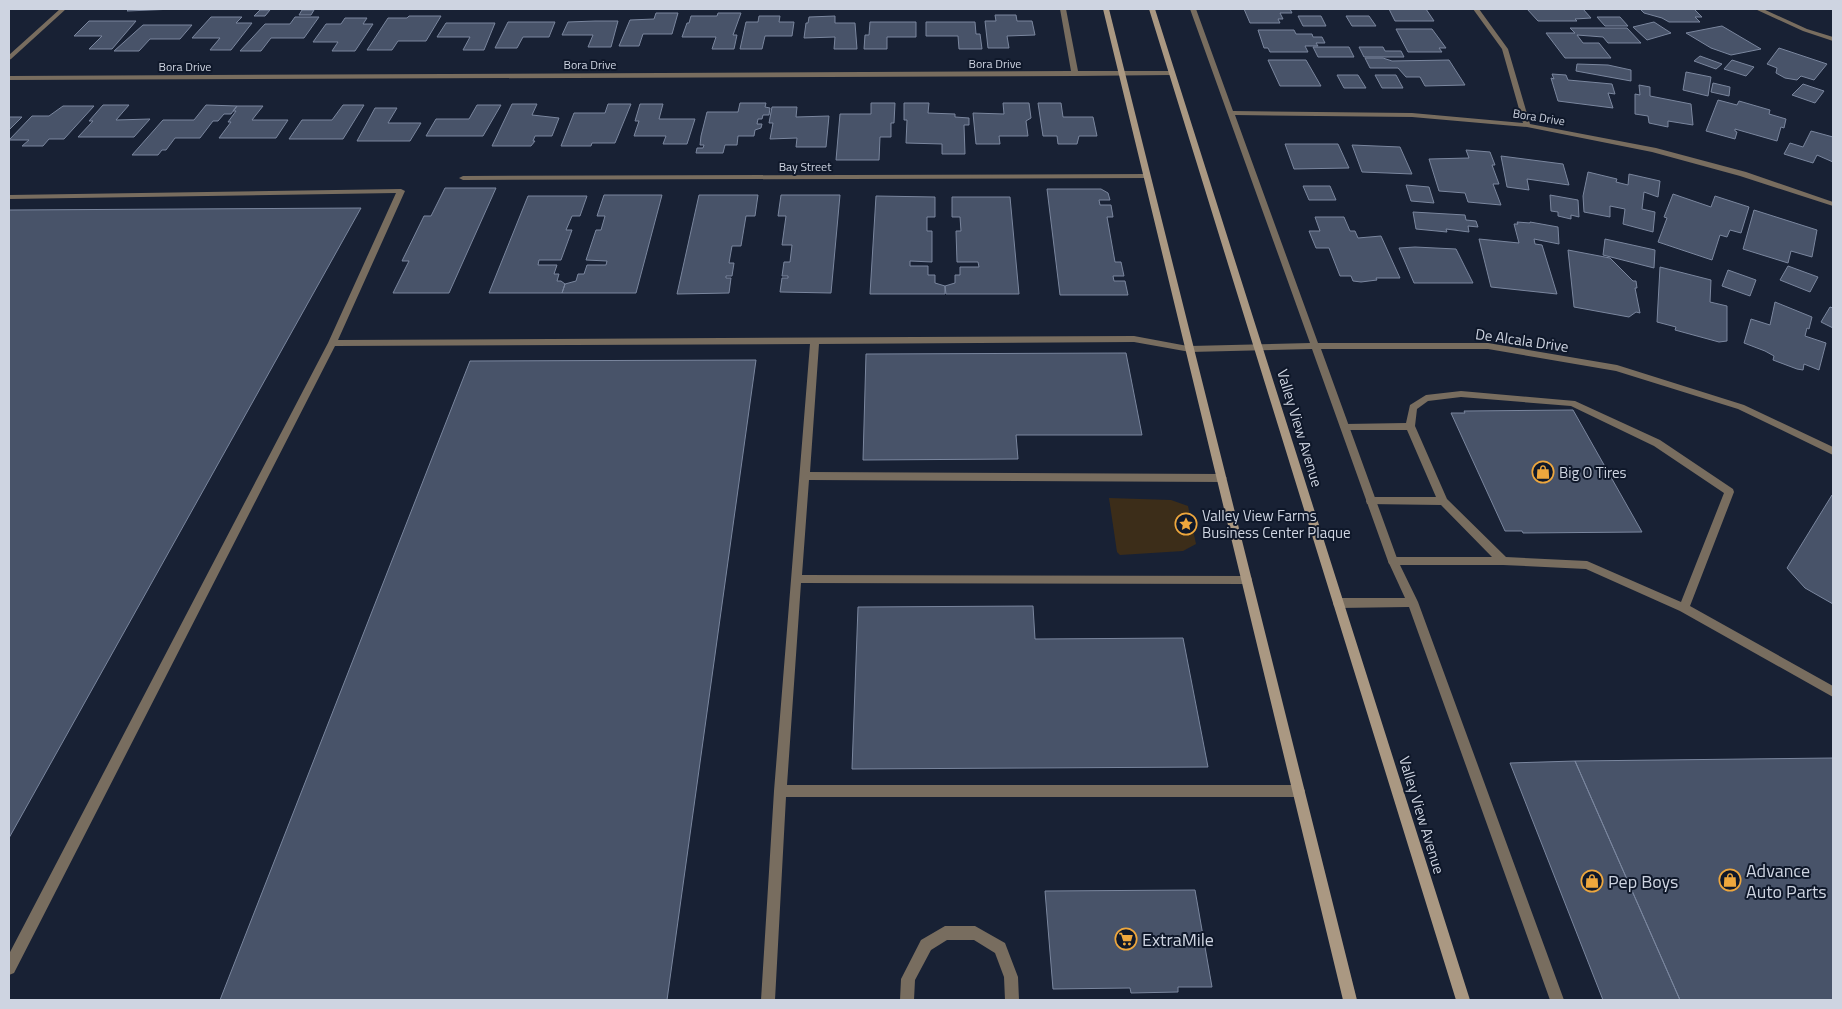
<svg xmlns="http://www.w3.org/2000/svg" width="1842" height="1009" viewBox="0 0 1842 1009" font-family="'Titillium Web',sans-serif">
<rect width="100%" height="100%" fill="#182134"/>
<!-- green -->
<path fill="#3c2d19" d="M1109 498 1171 500 1188 506 1196 544 1183 551 1120 555 1117 552Z"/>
<!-- building -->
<path fill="#485369" stroke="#7a869e" d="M129 9H175L127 11Z
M1244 9H1290L1292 13H1280L1283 19H1278L1280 23H1250Z
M1389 9H1426L1434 21H1395Z
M1527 9H1583L1591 18 1575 19 1577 21H1538Z
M1640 9H1694L1702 17H1695L1700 22H1669L1662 18 1644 13Z
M260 10H270L265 16H254Z
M302 10H314L311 15H299Z
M656 13H678L672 34H643L639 46H619L630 20 654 19Z
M718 13H741L733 35H737L734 49H712L716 37H682L687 23H689L691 16H717Z
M995 15H1016L1017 21H1032L1035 35 1007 36 1009 48H988L985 21H996Z
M409 16H441L426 41H398L392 50H367L388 18H407Z
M759 16H780L779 22H794L792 36H765L762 49H740L746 22H758Z
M835 16V23H855L857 49H834L835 37 804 38 806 23H808L809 17Z
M1298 16H1321L1326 26H1303Z
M1346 16H1369L1376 26H1352Z
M211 17H242L236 23H252L231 50H210L220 38H192Z
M295 17H319L304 38H271L261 51H240L265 24H290Z
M1597 17H1620L1628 26H1605Z
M345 18H367L363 24H373L355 51H332L338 42H313L326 24H341Z
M89 21H136L112 49H89L102 36H74Z
M595 21H618L611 47H588L593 35H562L568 22Z
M508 22H555L549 37H523L517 48H495Z
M870 22H916V37H887V49H864L865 35H869Z
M926 22H975L976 34H980L982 49H959L958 36H926Z
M1654 22 1671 33 1647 40 1633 27Z
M446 23H495L484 50H463L470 37H437Z
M143 25H192L180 39H150L139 51H114Z
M1722 26 1761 49 1731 55 1711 48 1686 33Z
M1570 28H1627L1641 43H1608L1603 37 1577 35 1583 43H1599L1611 58H1565L1546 33H1575Z
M1396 29H1432L1446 48H1439L1442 52H1408Z
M1258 30H1294L1296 34H1312L1313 37H1322L1325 43H1316L1318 46H1305L1308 52H1270L1268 48H1264Z
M1313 47H1349L1354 57H1318Z
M1359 47H1383L1385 51H1401L1404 57H1364Z
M1779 48 1827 64 1814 80 1801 76 1797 80 1785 78 1776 73 1777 68 1767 64Z
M1700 56 1722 64 1716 69 1694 61Z
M1365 58H1383L1392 61 1449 60 1465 85 1425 86 1420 77H1406L1398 68H1370Z
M1268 60H1306L1321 86H1280Z
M1732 60 1754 67 1746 76 1724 69Z
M1577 64 1608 65 1631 70V81L1576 71Z
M1686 72 1711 77 1708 96 1683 90Z
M1552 74 1566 75 1568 80 1612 84 1615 94 1608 93 1613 108 1558 101 1551 78 1554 79Z
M1337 75H1358L1366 88H1344Z
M1375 75H1396L1403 88H1382Z
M1713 83 1730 87 1729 96 1711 92Z
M1803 84 1824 91 1815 103 1792 95Z
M1639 85 1650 87V96L1691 104 1693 125 1668 121V127L1649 123 1648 116 1635 114V94L1640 95Z
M1718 100 1737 105 1739 101 1770 110 1769 114 1786 119 1784 128 1781 127 1777 141 1735 129V131L1737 132 1735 139 1706 131Z
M740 103H766L765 107 770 108 769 115H763L762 119H758L757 124H762L761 128 755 130 754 136H738L737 145H725L723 153H696L697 148H703L704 145H700L701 136 707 112H738Z
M871 103H895L894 123H891V137H880L879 160H836L840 114H871Z
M904 103H929L928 113 955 114V117L969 118V125H964L965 154H942V144L906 143 907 120H904Z
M1003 103H1029L1031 118 1026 121 1028 136H999L1000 144H976L973 113 1004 114Z
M1038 103H1061L1063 117H1093L1097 136H1079L1077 144H1058L1057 136H1043Z
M512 104H537L532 115 559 118 552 136H535L533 141H535L531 146H492Z
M608 104H631L615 143H592L591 146H561L574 113H605Z
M640 104H663L659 119H695L687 144H663L666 136H634L639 121H635Z
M103 105H129L116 120 150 119 134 137H78L93 121H89Z
M206 105 237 106 231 114H224L218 121H213L200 138H175L166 150H162L158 155H132L163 120H194Z
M343 105H364L343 139H289L302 120H332Z
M477 105H501L483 136H426L436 119H469Z
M63 106H94L64 139H49L43 146H22L29 140H9L32 116H49Z
M237 106H263L252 120H288L276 138H219L231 122H228L236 111H233Z
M772 107H797L796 117 829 116 826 147H796L797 138 770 139 773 123H769Z
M375 108H397L388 123H421L410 141H357Z
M9 117H22L9 130Z
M1811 131 1833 137V162L1817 155 1813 163 1784 154 1790 143 1803 147Z
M1285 144H1338L1349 168 1294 169Z
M1352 145 1400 147 1412 174 1362 172Z
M1466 150 1490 152 1495 165H1492L1499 184H1493L1501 205 1468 202 1465 193 1439 191 1429 159 1469 158Z
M1501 156 1563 164 1569 185 1527 179 1529 190 1507 187Z
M1588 172 1617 179 1616 182 1628 185 1629 174 1660 181 1658 197 1644 192 1642 209 1655 212 1653 232 1623 224 1625 209 1610 206V217L1584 212 1583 196Z
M1406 185 1429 187 1434 203 1411 201Z
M1303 186H1330L1336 200H1309Z
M445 188H496L449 293H393L409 261H402L424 216H431Z
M1047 189H1101L1108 193 1110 200H1099L1100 205H1111L1113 217H1107L1115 262H1121L1124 276H1113L1114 281H1125L1128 295H1060Z
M1673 194 1711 207 1715 196 1749 207 1741 233 1730 230 1727 237 1720 235 1712 260 1658 242 1667 218 1664 217Z
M604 195H662L636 293H562L565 284 576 281 578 274H584L587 265H606L607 261 586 260 596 230H601L605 216H597Z
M699 195H758L755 216H746L741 246H732L729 263H734L732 276H726V278H731L729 293 677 294Z
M781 195H840L831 293 780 292 782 278H788V276H782L784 262H790L792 245H782L786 216H778Z
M1550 195 1578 200 1579 217 1571 215V219L1558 216V212L1551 211Z
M528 196H587L580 216H572L566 230H572L561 260H539L538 265H557L554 274H559L557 281H561L565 284 562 293H489Z
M876 196 935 197V217H927V231H932V262L910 261V266H928V275H935V283L945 286V294H870Z
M952 197H1010L1019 294H946L945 286 955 283V275H960V267H979L978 262H957L956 231H961L960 217H952Z
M361 208 9 838V210Z
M1754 210 1817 230 1812 257 1791 251 1788 263 1743 249Z
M1413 212 1465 215 1466 220 1476 221 1478 227 1468 226 1469 232 1446 229 1447 232 1416 229Z
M1315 217H1344L1350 231H1355L1358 238 1381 236 1400 278H1376L1377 280 1361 282 1353 281 1351 276H1340L1329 248H1316L1309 231H1320Z
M1517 222 1530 223V222L1558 227 1559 244 1534 239 1535 244 1542 245 1557 294 1491 287 1479 239 1519 243 1514 224H1518Z
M1605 239 1655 250 1654 268 1603 255Z
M1415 247 1456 249 1473 283H1414L1399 248Z
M1568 250 1610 258 1633 281H1636L1637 288H1635L1640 313 1636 312 1629 317 1574 307Z
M1788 266 1818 277 1810 292 1780 280Z
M1660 267 1711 280 1710 302 1727 306V341L1719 342 1675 330 1676 327 1657 322Z
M1728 270 1756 280 1750 296 1722 286Z
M1775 302 1812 317 1809 329 1807 328 1805 336 1826 343 1819 370 1804 364 1803 370 1797 369 1773 360 1774 356 1765 351 1744 343 1751 319 1770 325Z
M1830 307 1833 308V328L1821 322Z
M1126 353 1142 435H1016L1018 459 863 460 866 354Z
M756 360 667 1000H220L470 361Z
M1573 410 1642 532 1523 533 1522 531H1505L1451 413H1465L1464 411Z
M1832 495H1833V604L1805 588 1787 568Z
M1033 606 1035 639 1183 638 1208 767 852 769 858 607Z
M1833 758V1000H1680L1575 761Z
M1575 761 1680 1000H1603L1510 763Z
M1195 890 1212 987H1178V992L1131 993 1130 988 1053 989 1045 891Z"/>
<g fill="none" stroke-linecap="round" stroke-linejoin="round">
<!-- lane -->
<path fill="#786d5f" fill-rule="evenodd" d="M401 189 405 191 338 340 1134 336 1193 347 1194 349 1190 352 1134 342 819 344 810 472 1222 474 1227 478 1222 482 809 480 802 575 1247 576 1251 577 1252 580 1251 583 1247 584 801 583 787 785H1299L1303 787 1305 791 1303 795 1299 797H786L775 1000H761L774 791 810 344 335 346 14 973 9 975V954L328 343 396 193 9 199V195Z
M1461 391 1575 401 1660 440 1733 489 1734 492 1690 606 1833 686V697L1680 611 1586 569 1503 565H1400L1418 602 1564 1000H1550L1409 607 1338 608 1334 606 1333 603 1334 600 1338 598H1405L1388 561 1389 558 1393 557H1492L1441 505 1367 504 1366 501 1367 498 1371 497H1436L1407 430H1345L1340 427 1345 424 1406 423 1410 405 1426 395ZM1461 397 1571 406 1654 446 1724 493 1681 602 1587 561 1506 557 1447 499 1415 426 1417 409 1428 401Z
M945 926H975L1005 943 1018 977 1019 1000H1005L1004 977 995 953 974 940H947L931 950 915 980 914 1000H900L901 979 921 940Z"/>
<!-- street -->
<path fill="#786d5f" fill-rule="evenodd" d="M60 9H66L11 59 9 60V55Z
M1060 9H1066L1078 71H1172L1175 73 1172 75 1075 76 9 80V76L1071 71Z
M1190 9H1196L1233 111 1412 113 1523 123 1502 49 1473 9H1479L1508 49 1530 124 1656 148 1746 172 1833 202V206L1740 176 1652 152 1527 127 1412 117 1235 115 1318 343H1488L1617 365 1744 405 1833 447V455L1738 409 1616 371 1488 349H1321L1398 561 1397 564 1393 565 1389 564 1312 349 1190 352 1186 349 1190 346 1310 343Z
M1755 9H1763L1807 29 1833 37V41L1803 31Z
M1147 174H1150V178L463 180 459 178 463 176Z"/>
<!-- secondary -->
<path fill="#aa9882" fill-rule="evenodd" d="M1103 9H1109L1357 1000H1343Z
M1149 9H1155L1470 1000H1456Z"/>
</g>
<!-- icons -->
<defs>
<g id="shop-ring" transform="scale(1.125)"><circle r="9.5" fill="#0f182a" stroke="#eea73d" stroke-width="1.5"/><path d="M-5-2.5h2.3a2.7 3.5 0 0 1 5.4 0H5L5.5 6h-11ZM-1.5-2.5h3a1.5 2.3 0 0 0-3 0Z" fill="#eea73d"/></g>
<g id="sight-ring" transform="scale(1.125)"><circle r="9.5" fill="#0f182a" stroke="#eea73d" stroke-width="1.5"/><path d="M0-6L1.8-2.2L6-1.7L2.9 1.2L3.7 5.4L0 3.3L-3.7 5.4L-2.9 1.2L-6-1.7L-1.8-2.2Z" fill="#eea73d"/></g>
<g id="supermarket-ring" transform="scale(1.125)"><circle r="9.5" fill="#0f182a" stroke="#eea73d" stroke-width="1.5"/><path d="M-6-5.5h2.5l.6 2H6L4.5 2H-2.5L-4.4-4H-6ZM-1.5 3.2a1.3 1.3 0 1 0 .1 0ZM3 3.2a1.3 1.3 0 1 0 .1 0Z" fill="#eea73d"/></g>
</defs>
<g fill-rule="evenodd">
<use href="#shop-ring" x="1543" y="472"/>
<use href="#sight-ring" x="1186" y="524"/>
<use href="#shop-ring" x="1730" y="880"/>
<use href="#shop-ring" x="1592" y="881"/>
<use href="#supermarket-ring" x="1126" y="939"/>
</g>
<g text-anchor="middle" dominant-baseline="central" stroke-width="4" stroke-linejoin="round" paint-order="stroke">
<!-- far-street labels -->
<g font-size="12" fill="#ced4e1" stroke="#0f182a">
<text x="995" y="63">Bora Drive</text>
<text x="590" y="64">Bora Drive</text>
<text x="185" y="66">Bora Drive</text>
<text transform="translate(1539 117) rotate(9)">Bora Drive</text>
<text x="805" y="166">Bay Street</text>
</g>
<!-- street labels -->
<g font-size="15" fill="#ced4e1" stroke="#0f182a">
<text transform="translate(1522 340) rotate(8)">De Alcala Drive</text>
<text transform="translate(1300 428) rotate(73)">Valley View Avenue</text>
<text transform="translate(1422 815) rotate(73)">Valley View Avenue</text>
</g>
<!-- poi labels -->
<g font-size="15" fill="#ced4e1" stroke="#0f182a" text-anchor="start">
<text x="1559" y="472">Big O Tires</text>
<text x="1202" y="515">Valley View Farms<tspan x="1202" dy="17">Business Center Plaque</tspan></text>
</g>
<!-- near-poi labels -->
<g font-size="18" fill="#ced4e1" stroke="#0f182a" text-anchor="start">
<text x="1746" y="870">Advance<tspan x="1746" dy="21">Auto Parts</tspan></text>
<text x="1608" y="881">Pep Boys</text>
<text x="1142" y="939">ExtraMile</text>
</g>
</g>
<!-- border -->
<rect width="1842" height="1009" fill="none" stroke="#ced4e1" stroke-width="20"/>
</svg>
